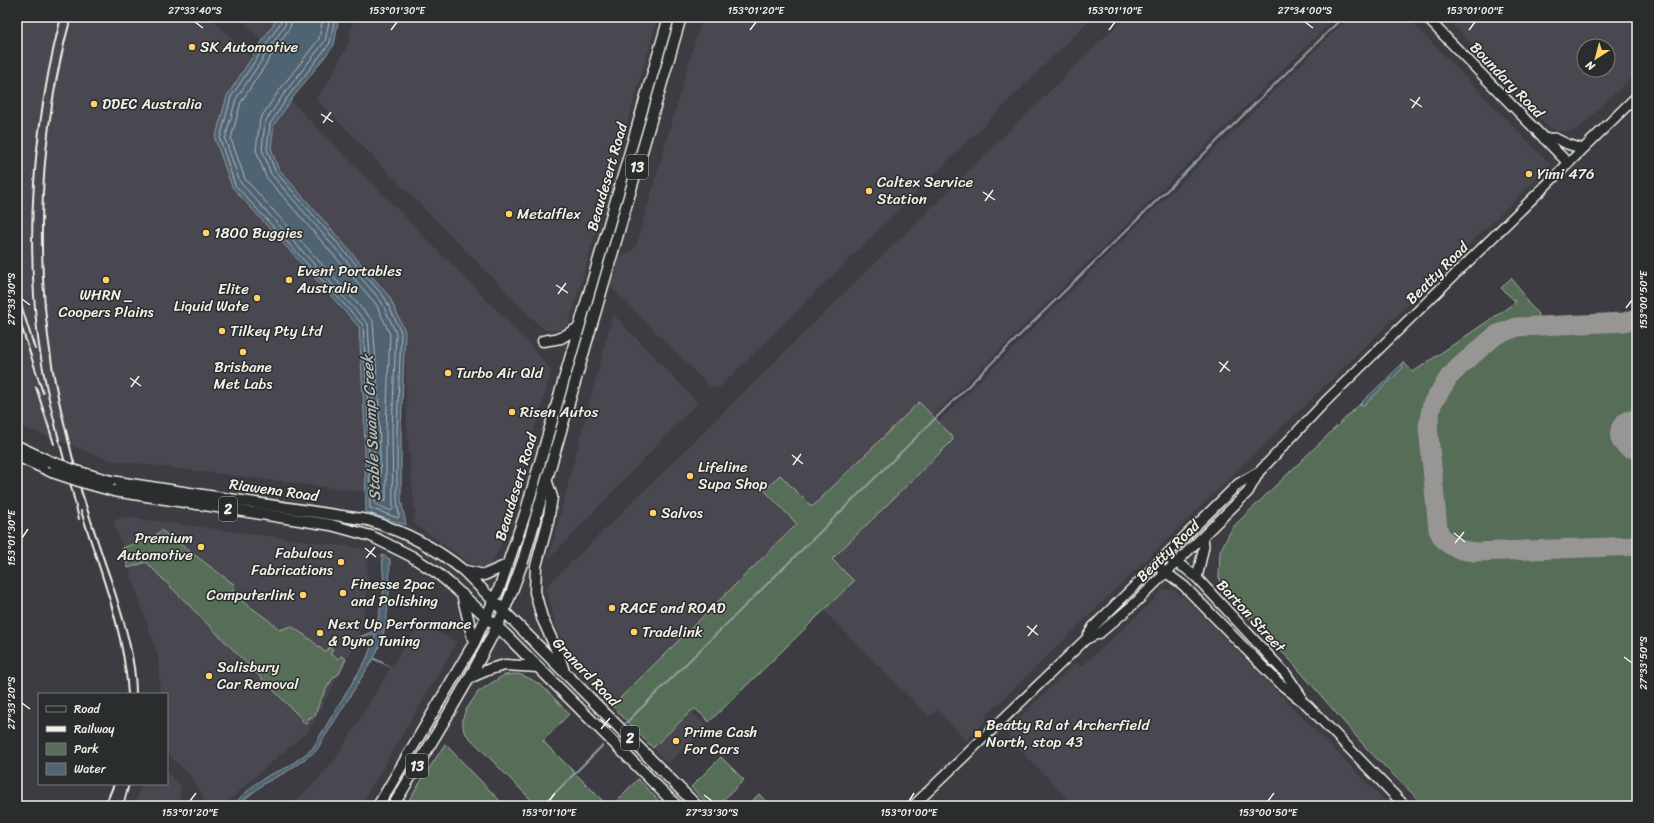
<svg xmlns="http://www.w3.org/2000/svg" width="1654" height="823" viewBox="0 0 1654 823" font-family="Sriracha,sans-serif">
<rect width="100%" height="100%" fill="#3c3c42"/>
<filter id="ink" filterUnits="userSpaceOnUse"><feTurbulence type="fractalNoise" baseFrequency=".025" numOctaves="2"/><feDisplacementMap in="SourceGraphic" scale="8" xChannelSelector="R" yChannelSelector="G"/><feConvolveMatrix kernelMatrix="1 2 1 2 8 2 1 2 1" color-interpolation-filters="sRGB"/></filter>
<g filter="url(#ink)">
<!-- built -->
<path fill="#494750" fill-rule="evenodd" d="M17 17H210L252 59 227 96 232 187 359 327 364 411 366 492 110 460 17 425Z
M239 17H278L263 42Z
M354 17H658L569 324 560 331 546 330 538 324 316 99 328 82 348 44Z
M702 17H1093L720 387H710L610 286 617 261 636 246Z
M1125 17H1336L933 416 919 402 812 507 780 475 764 490 797 523 612 706 576 670 558 633 546 587Z
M1349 17H1407L1551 165 986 716V720L966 740 937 710 929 717 824 611 854 582 832 559 953 440 952 438 953 437 938 422Z
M1446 17H1637V72L1579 128 1570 132 1558 131 1545 124ZM1584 46H1608V70H1584Z
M290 100 528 342 529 344 549 367 551 373 501 544 492 563 489 567 483 569 475 567 413 523 415 514 407 430 405 331 278 168 271 148 274 125Z
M613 314 698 402 548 560Z
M126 517 367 549 368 583 363 622 359 631V637L309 730 222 806H203V798L201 792 190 776 167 753V694H160L158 657 113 520Z
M1164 590H1174L1185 598 1390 806H1075L1011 741 1006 732 1075 663 1077 662 1081 667 1153 601 1160 592Z
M420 623 457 642 371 788 359 806H290L313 784 337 757 391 667Z
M691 711 707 726 668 764 653 748Z
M167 772 181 787 179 806H135L141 784H167Z"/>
<!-- green -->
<path fill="#576d59" stroke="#a6afa0" d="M1511 278 1521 290 1528 303 1539 315V318C1534 326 1526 321 1519 325V330L1523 332 1637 328V806H1425L1368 750 1292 662 1233 602 1219 578 1220 551 1233 527 1360 404 1364 405 1403 368 1402 364 1403 362 1413 372 1516 302 1501 288Z
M919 402 953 437 952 438 953 440 832 559 854 581 709 722 699 712 695 709 691 711 653 748 612 706 797 524 764 490 780 475 812 507Z
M161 530 235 585 232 594 267 619 280 630 291 626 306 636 325 652 330 647 333 649 330 654 339 659 341 656 346 659 339 674 333 678 328 686 319 703 315 716 309 718 307 724 304 723 300 717 146 562 128 568 122 548 154 537Z
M518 674C542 681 552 696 569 714L543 741 608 806H537L464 732 462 720 466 710 478 692 504 675Z
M445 744 505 806H405Z
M721 757 744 780 717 806H709L691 787Z
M638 779 664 806H611Z
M759 794 770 806H747Z"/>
<!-- water -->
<path fill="#506473" stroke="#929ca2" d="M278 17H339L334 45 291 100 274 125 271 148 278 168 389 296 405 331 401 429V499L406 525 366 512 364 411 359 327 232 187 215 139 227 96Z
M1402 364 1403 368 1364 405 1360 404Z
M382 555 390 559C389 592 390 627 374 658L391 667 373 659 316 751 288 771 265 783 245 799 240 806H233L241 797 255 784 269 775 288 767 312 749 366 660 376 634 359 637 376 630 384 589Z"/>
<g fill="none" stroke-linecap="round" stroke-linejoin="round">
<!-- shore -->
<path stroke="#b2b9b9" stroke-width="1" d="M282 17 281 22 231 97 220 139 235 185 363 325 368 410 370 508 398 518 399 516 397 499V429L401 332 385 298 275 171 267 149 270 124 287 98 330 43 335 17
M287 17 285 25 236 99 225 139 240 182 368 324 373 410 375 504 391 511 393 509 392 429 396 333 381 301 271 174 262 149 265 122 283 95 325 41 330 17
M293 17 290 27 241 102 231 139 245 179 373 321 379 410 381 500 384 502 386 500V429L390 334 376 304 266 177 256 150 260 119 278 92 319 39 323 17"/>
<!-- stream -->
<path stroke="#929ca2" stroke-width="2" d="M626 723 1343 17
M542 806 602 746"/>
<!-- taxiway -->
<path stroke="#989695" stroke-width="19" d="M1637 318 1624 322 1517 327 1496 335 1460 366 1449 377 1432 404 1428 426 1438 529C1444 546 1459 551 1475 552L1637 546"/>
<!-- runway -->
<path stroke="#989695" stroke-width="48" d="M1634 434H1637"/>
<!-- major casing -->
<g stroke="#f4f1e8" stroke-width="12">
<path id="major" d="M1426 17 1568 163
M1544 139 1555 138 1567 144 1583 149
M1171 560 1185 568 1197 578 1286 674 1301 696
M1156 565 1184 586 1278 682 1307 705 1405 806
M1197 578 1204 546 1203 537
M1086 639 1100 633 1134 604 1248 492 1259 472
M913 806 1086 639 1093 627 1238 484 1259 472 1325 402 1637 96"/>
</g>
<!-- highway casing -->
<g stroke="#f4f1e8" stroke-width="13">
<path id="highway" d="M543 341 561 338 578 328
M17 446 49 461
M17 456 52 472
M111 481 368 520C403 531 435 547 464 571L697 806
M547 482 552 497 548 522 536 566 535 592 542 618 557 651 563 668
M114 491 331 525 371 536 411 556 437 573 449 583 504 633 677 806
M466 571 484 575 507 565
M462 594 474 643
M469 678 490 669 505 665 538 667
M378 806 474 643 499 589 525 514 669 17
M393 806C427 749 463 693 493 634 506 610 515 583 524 558L681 17"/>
</g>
<!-- major -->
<use href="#major" stroke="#2a2d2e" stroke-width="9"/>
<!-- highway -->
<use href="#highway" stroke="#2a2d2e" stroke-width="10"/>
<!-- rail -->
<path stroke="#f4f1e8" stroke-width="2" d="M61 17C34 122 25 230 38 338 46 400 65 459 79 519
M71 17C40 129 34 250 52 365 59 408 71 451 82 494
M17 292 35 349
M17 313 43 393
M36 387 54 444
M81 490C91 521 101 552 112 583 123 618 136 657 136 694
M81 511C100 571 124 630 128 694
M105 806 114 784
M123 806 129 784"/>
<!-- highway-bridge casing -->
<g stroke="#f4f1e8" stroke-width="13" stroke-linecap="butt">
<path id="highway-bridge" d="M49 461 76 471 111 481
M52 472 85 483 114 491"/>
</g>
<!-- highway-bridge -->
<use href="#highway-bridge" stroke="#2a2d2e" stroke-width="10"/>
</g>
</g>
<!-- ticks -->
<path fill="none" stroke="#f4f1e8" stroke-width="1.5" d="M195 22 203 28M1305 22 1313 28M391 30 397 22M750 30 756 22M1109 30 1115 22M1469 30 1475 22M1410 99 1422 107M1412 108 1420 97M321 114 333 122M323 123 331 112M983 192 995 200M985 201 993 190M556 285 568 293M558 294 566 283M22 299 30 305M1626 308 1632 300M1219 362 1230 371M1220 372 1228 361M130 378 141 386M131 387 139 376M792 455 803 464M793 465 801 454M1454 533 1465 542M22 538 28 529M1455 543 1464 532M365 548 376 557M366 558 375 547M1027 626 1038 635M1028 636 1037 625M1624 657 1632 663M22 703 30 709M600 719 611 728M601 729 610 718M704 795 712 801M190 801 196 793M549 801 555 793M909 801 914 793M1268 801 1274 793"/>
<!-- markers -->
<g fill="#ffd166" stroke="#2a2d2e" stroke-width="1.5">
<circle cx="192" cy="47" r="4"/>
<circle cx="94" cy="104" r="4"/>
<circle cx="1529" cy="174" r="4"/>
<circle cx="869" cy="191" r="4"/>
<circle cx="509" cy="214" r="4"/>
<circle cx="206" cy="233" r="4"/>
<circle cx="106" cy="280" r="4"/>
<circle cx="289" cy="280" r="4"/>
<circle cx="257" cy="298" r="4"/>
<circle cx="222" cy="331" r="4"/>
<circle cx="243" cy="352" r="4"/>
<circle cx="448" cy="373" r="4"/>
<circle cx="512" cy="412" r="4"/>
<circle cx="690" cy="476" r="4"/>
<circle cx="653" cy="513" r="4"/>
<circle cx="201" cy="547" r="4"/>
<circle cx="341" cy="562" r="4"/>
<circle cx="343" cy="593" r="4"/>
<circle cx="303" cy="595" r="4"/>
<circle cx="612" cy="608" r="4"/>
<circle cx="634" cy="632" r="4"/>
<circle cx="320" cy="633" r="4"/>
<circle cx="209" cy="676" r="4"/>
<rect x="974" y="730" width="8" height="8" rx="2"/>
<circle cx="676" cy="741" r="4"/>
</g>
<g text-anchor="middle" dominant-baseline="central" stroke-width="3" stroke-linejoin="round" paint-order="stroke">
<!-- shield labels -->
<g fill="#2a2d2e" stroke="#b7b6b0" stroke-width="1">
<rect x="626" y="155" width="22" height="24" rx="3"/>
<rect x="219" y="497" width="18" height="24" rx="3"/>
<rect x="621" y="726" width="18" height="24" rx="3"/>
<rect x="406" y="754" width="22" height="24" rx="3"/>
</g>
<g font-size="14" font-weight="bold" fill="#f4f1e8">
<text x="637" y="167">13</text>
<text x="228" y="509">2</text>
<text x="630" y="738">2</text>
<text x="417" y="766">13</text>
</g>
<!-- poi labels -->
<g font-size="15" fill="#f4f1e8" stroke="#2a2d2e" text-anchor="start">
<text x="200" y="47">SK Automotive</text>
<text x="102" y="104">DDEC Australia</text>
<text x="1537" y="174">Yimi 476</text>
<text x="877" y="182">Caltex Service<tspan x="877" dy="17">Station</tspan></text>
<text x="517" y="214">Metalflex</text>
<text x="214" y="233">1800 Buggies</text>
<text x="297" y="271">Event Portables<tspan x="297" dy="17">Australia</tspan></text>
<text x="249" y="289" text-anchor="end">Elite<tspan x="249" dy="17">Liquid Wate</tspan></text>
<text x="106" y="295" text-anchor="middle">WHRN _<tspan x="106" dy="17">Coopers Plains</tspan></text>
<text x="230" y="331">Tilkey Pty Ltd</text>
<text x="243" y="367" text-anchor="middle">Brisbane<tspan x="243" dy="17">Met Labs</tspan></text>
<text x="456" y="373">Turbo Air Qld</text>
<text x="520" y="412">Risen Autos</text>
<text x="698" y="467">Lifeline<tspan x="698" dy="17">Supa Shop</tspan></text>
<text x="661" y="513">Salvos</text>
<text x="193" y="538" text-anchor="end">Premium<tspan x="193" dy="17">Automotive</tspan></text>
<text x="333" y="553" text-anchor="end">Fabulous<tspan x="333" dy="17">Fabrications</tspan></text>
<text x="351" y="584">Finesse 2pac<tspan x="351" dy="17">and Polishing</tspan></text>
<text x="295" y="595" text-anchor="end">Computerlink</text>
<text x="620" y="608">RACE and ROAD</text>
<text x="328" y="624">Next Up Performance<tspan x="328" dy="17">&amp; Dyno Tuning</tspan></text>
<text x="642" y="632">Tradelink</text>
<text x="217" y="667">Salisbury<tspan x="217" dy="17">Car Removal</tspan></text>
<text x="986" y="725">Beatty Rd at Archerfield<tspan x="986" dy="17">North, stop 43</tspan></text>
<text x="684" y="732">Prime Cash<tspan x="684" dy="17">For Cars</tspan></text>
</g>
<!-- street labels -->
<g font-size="15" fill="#f4f1e8" stroke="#2a2d2e">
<text transform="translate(1507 80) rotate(46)">Boundary Road</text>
<text transform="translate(607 177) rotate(-74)">Beaudesert Road</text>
<text transform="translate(1437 273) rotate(-45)">Beatty Road</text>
<text transform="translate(516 487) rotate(-73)">Beaudesert Road</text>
<text transform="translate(274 490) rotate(8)">Riawena Road</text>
<text transform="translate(1168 551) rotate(-44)">Beatty Road</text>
<text transform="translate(1251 616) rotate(47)">Barton Street</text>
<text transform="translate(586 672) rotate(46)">Granard Road</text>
</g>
<!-- water labels -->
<g font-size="16" font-style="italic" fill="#b2b9b9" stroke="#2a2d2e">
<text transform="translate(371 428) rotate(-93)">Stable Swamp Creek</text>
</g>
</g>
<!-- margin -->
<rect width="1654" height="823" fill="none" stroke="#2a2d2e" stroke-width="44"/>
<!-- legend -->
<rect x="38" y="693" width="130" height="92" fill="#2a2d2e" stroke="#7b7b78"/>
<rect x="46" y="706" width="20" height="6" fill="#2a2d2e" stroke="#7b7b78"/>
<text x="74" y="713" font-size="12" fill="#f4f1e8">Road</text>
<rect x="46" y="726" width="20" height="6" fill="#f4f1e8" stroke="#7b7b78"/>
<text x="74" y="733" font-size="12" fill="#f4f1e8">Railway</text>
<rect x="46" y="743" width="20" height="12" fill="#576d59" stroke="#7b7b78"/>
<text x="74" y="753" font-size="12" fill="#f4f1e8">Park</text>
<rect x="46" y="763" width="20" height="12" fill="#506473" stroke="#7b7b78"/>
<text x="74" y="773" font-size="12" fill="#f4f1e8">Water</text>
<!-- north arrow -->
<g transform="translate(1596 58) rotate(216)"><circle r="19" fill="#2a2d2e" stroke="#7b7b78"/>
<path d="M0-3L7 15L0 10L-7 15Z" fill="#ffd166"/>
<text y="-6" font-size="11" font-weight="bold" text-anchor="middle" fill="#f4f1e8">N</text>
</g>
<rect x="22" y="22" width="1610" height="779" fill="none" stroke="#f4f1e8" stroke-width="1.5"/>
<g font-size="10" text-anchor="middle" fill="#f4f1e8">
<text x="195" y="14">27°33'40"S</text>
<text x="397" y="14">153°01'30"E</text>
<text x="756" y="14">153°01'20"E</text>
<text x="1115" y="14">153°01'10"E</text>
<text x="1305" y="14">27°34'00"S</text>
<text x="1475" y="14">153°01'00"E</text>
<text transform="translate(11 299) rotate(-90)" y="4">27°33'30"S</text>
<text transform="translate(1643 300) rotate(-90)" y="4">153°00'50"E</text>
<text transform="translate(11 538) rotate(-90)" y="4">153°01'30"E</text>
<text transform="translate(1643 663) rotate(-90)" y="4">27°33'50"S</text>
<text transform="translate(11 703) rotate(-90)" y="4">27°33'20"S</text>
<text x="190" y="816">153°01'20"E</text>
<text x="549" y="816">153°01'10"E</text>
<text x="712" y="816">27°33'30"S</text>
<text x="909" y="816">153°01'00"E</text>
<text x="1268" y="816">153°00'50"E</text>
</g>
</svg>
